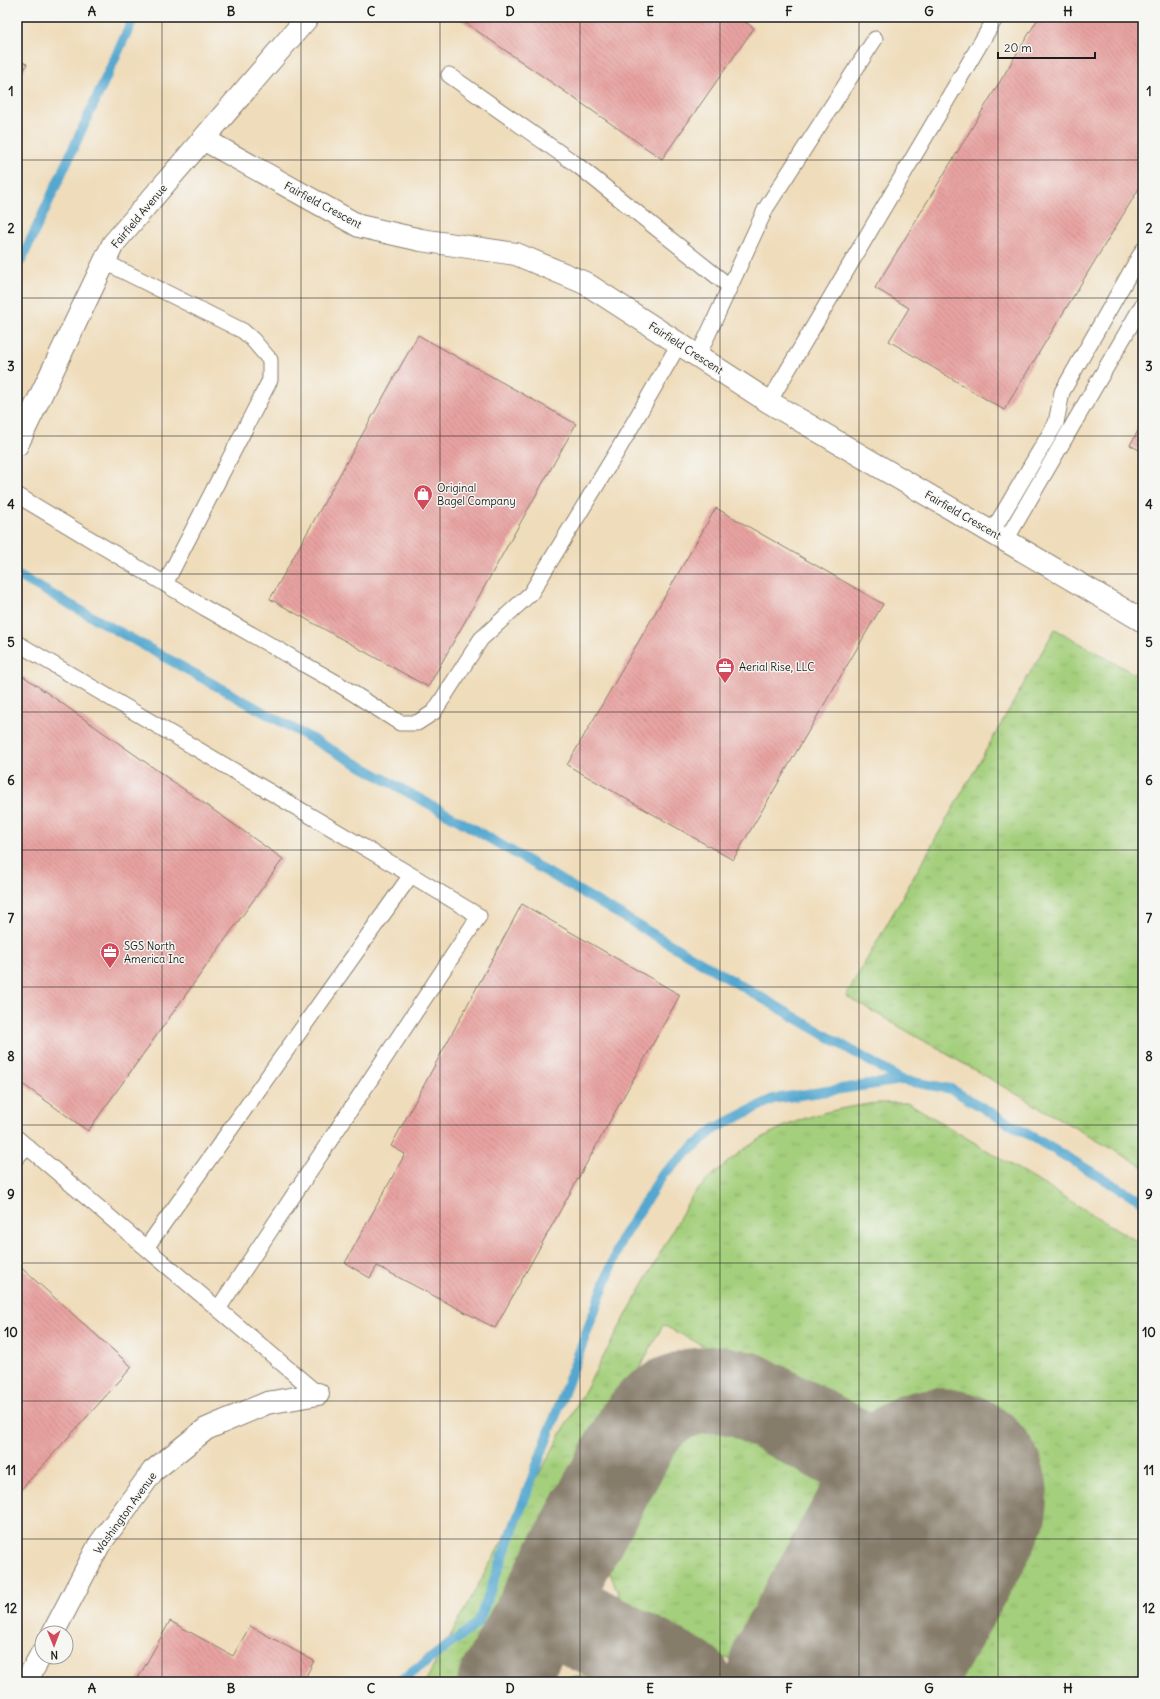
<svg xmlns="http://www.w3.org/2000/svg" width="1160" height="1699" viewBox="0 0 1160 1699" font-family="Delius,sans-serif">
<defs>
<pattern id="grass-tufts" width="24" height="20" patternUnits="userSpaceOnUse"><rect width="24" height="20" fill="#a4cf7c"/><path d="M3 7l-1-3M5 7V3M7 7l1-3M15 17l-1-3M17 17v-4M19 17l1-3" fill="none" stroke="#8db16b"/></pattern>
<pattern id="building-back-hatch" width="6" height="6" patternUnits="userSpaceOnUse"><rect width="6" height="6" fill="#e7a2a0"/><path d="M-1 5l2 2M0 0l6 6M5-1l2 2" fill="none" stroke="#c68b89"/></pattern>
</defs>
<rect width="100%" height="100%" fill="#f6f6f2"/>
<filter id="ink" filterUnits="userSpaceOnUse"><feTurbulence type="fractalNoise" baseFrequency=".025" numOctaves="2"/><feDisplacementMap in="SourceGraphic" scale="8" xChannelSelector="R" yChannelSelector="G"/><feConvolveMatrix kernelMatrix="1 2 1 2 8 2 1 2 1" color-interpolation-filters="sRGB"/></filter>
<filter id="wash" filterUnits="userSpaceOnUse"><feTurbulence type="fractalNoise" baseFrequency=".012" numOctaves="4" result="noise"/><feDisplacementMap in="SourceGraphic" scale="16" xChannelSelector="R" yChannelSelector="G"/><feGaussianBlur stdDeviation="0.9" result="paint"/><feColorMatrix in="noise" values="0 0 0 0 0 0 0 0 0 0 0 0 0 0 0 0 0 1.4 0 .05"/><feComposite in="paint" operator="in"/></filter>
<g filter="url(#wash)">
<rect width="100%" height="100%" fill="#efdcba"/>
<!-- grass -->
<path fill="url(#grass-tufts)" stroke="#60764c" d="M1055 629 1143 679V1167L846 996Z
M877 1103H909L1143 1245V1682H909L1007 1502 663 1325 468 1682H425L691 1197C747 1137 795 1113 877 1103Z
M713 1425 734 1426 776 1440 832 1479 842 1505 843 1541 795 1628 770 1649 730 1659 697 1653 643 1625 621 1601 607 1565 614 1533 661 1449 686 1432Z
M609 1675 630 1682H557L568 1677Z"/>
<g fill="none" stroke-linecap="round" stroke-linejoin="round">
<!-- stream -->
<path stroke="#54a7cf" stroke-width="10" d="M21 261 134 17
M17 575 465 824 902 1080
M399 1682 478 1623 621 1240 663 1174 714 1129 773 1099 902 1080 951 1089 1143 1202"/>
<!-- taxiway -->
<path stroke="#867c6b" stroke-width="87" d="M543 1605 688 1682
M501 1682 639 1429 653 1412 672 1399 692 1392 719 1389 746 1395 939 1497"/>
<!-- runway -->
<path stroke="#867c6b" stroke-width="218" d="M836 1682 939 1497"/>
</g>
<g id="blocks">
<!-- building -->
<path fill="url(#building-back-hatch)" d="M457 17H738L754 28 662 159Z
M1039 17H1143V182L1004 410 889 341 909 308 875 288Z
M17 60 27 64 17 84Z
M418 335 576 424 428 687 270 599Z
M1143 422V452L1130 445Z
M716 508 883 604 733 860 567 765Z
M23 676 283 859 88 1131 17 1080V684Z
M522 904 680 995 495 1328 377 1266 370 1278 345 1263 405 1154 391 1146Z
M17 1264 132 1367 17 1494Z
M170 1621 233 1656 250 1626 314 1661 303 1682H136Z"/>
</g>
</g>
<g filter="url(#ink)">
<use href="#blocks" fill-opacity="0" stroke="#867c6b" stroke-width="1"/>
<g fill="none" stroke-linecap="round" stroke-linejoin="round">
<!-- service casing -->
<g stroke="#867c6b" stroke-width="17">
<path id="service" d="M449 75 577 165 729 286
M105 262 243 331 252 339 270 360V380L165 584
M698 356 766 208 875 39
M769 402 996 17
M17 495 205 608 337 683 400 723H417L434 712 481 639 531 593 618 450 679 344
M992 532 1056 423 1062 392 1143 250
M1006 540 1143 304
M17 643 411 875
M17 1138 146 1248 411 875 479 916 218 1309 318 1394
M17 1157 27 1146
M146 1248 218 1309"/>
</g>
<!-- minor casing -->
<g stroke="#867c6b" stroke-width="24">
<path id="minor" d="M203 139 359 226 421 240 516 254 585 283 769 402 1143 621
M17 445 113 244 308 17
M53 1633 99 1545 153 1471 206 1429 267 1403 318 1394
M26 1682 42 1653"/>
</g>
<!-- service -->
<use href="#service" stroke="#fff" stroke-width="15"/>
<!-- minor -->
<use href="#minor" stroke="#fff" stroke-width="22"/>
</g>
</g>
<!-- grid -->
<path fill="none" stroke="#1c1c1c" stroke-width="1" stroke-opacity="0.55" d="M162 17V1682M301 17V1682M440 17V1682M580 17V1682M720 17V1682M859 17V1682M998 17V1682M17 160H1143M17 298H1143M17 436H1143M17 574H1143M17 712H1143M17 850H1143M17 987H1143M17 1125H1143M17 1263H1143M17 1401H1143M17 1539H1143"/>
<!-- icons -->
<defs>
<g id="shop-pin" transform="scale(1)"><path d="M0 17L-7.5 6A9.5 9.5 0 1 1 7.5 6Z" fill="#d1495b" stroke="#f6f6f2"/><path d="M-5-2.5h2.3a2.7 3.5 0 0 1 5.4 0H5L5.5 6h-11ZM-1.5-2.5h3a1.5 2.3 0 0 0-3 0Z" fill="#fff"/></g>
<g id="office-pin" transform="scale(1)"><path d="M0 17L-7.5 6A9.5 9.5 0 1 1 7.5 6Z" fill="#d1495b" stroke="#f6f6f2"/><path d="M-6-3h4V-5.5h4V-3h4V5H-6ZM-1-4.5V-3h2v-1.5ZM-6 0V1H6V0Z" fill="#fff"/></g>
</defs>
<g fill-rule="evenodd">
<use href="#shop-pin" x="423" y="494"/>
<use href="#office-pin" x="725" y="667"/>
<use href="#office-pin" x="110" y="952"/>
</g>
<g text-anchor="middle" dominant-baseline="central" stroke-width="3" stroke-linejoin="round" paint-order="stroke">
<!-- street labels -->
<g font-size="11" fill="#1c1c1c" stroke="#f6f6f2">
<text transform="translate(323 205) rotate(28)">Fairfield Crescent</text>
<text transform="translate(139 216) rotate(-50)">Fairfield Avenue</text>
<text transform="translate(686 348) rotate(33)">Fairfield Crescent</text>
<text transform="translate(963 515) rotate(30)">Fairfield Crescent</text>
<text transform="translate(125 1513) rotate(-54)">Washington Avenue</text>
</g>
<!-- poi labels -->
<g font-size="11" fill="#1c1c1c" stroke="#f6f6f2" text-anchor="start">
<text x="437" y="488">Original<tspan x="437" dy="13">Bagel Company</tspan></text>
<text x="739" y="667">Aerial Rise, LLC</text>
<text x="124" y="946">SGS North<tspan x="124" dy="13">America Inc</tspan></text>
</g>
</g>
<!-- margin -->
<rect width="1160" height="1699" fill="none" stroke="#f6f6f2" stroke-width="44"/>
<!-- north arrow -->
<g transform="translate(54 1645) rotate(179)"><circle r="19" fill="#f6f6f2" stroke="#9f9f9c"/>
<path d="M0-3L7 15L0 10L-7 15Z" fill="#d1495b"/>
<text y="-6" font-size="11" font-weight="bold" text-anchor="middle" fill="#1c1c1c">N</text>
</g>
<!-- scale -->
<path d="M998 52v6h97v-6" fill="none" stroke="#1c1c1c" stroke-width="2"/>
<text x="1004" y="52" font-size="12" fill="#1c1c1c" stroke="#f6f6f2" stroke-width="3" paint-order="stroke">20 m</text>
<rect x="22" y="22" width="1116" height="1655" fill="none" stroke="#1c1c1c" stroke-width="1.5"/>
<g font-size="13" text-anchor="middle" font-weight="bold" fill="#1c1c1c">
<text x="92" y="16">A</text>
<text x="231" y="16">B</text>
<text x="371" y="16">C</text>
<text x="510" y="16">D</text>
<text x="650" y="16">E</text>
<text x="789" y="16">F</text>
<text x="929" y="16">G</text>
<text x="1068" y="16">H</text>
<text x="11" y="96">1</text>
<text x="1149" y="96">1</text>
<text x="11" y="233">2</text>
<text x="1149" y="233">2</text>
<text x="11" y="371">3</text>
<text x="1149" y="371">3</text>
<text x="11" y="509">4</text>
<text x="1149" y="509">4</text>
<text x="11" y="647">5</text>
<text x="1149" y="647">5</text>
<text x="11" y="785">6</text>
<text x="1149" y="785">6</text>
<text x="11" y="923">7</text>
<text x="1149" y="923">7</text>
<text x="11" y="1061">8</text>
<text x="1149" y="1061">8</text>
<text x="11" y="1199">9</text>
<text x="1149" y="1199">9</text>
<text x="11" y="1337">10</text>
<text x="1149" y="1337">10</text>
<text x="11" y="1475">11</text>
<text x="1149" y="1475">11</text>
<text x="11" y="1613">12</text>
<text x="1149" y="1613">12</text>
<text x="92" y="1693">A</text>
<text x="231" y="1693">B</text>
<text x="371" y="1693">C</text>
<text x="510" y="1693">D</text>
<text x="650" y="1693">E</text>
<text x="789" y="1693">F</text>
<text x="929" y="1693">G</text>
<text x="1068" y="1693">H</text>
</g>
</svg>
